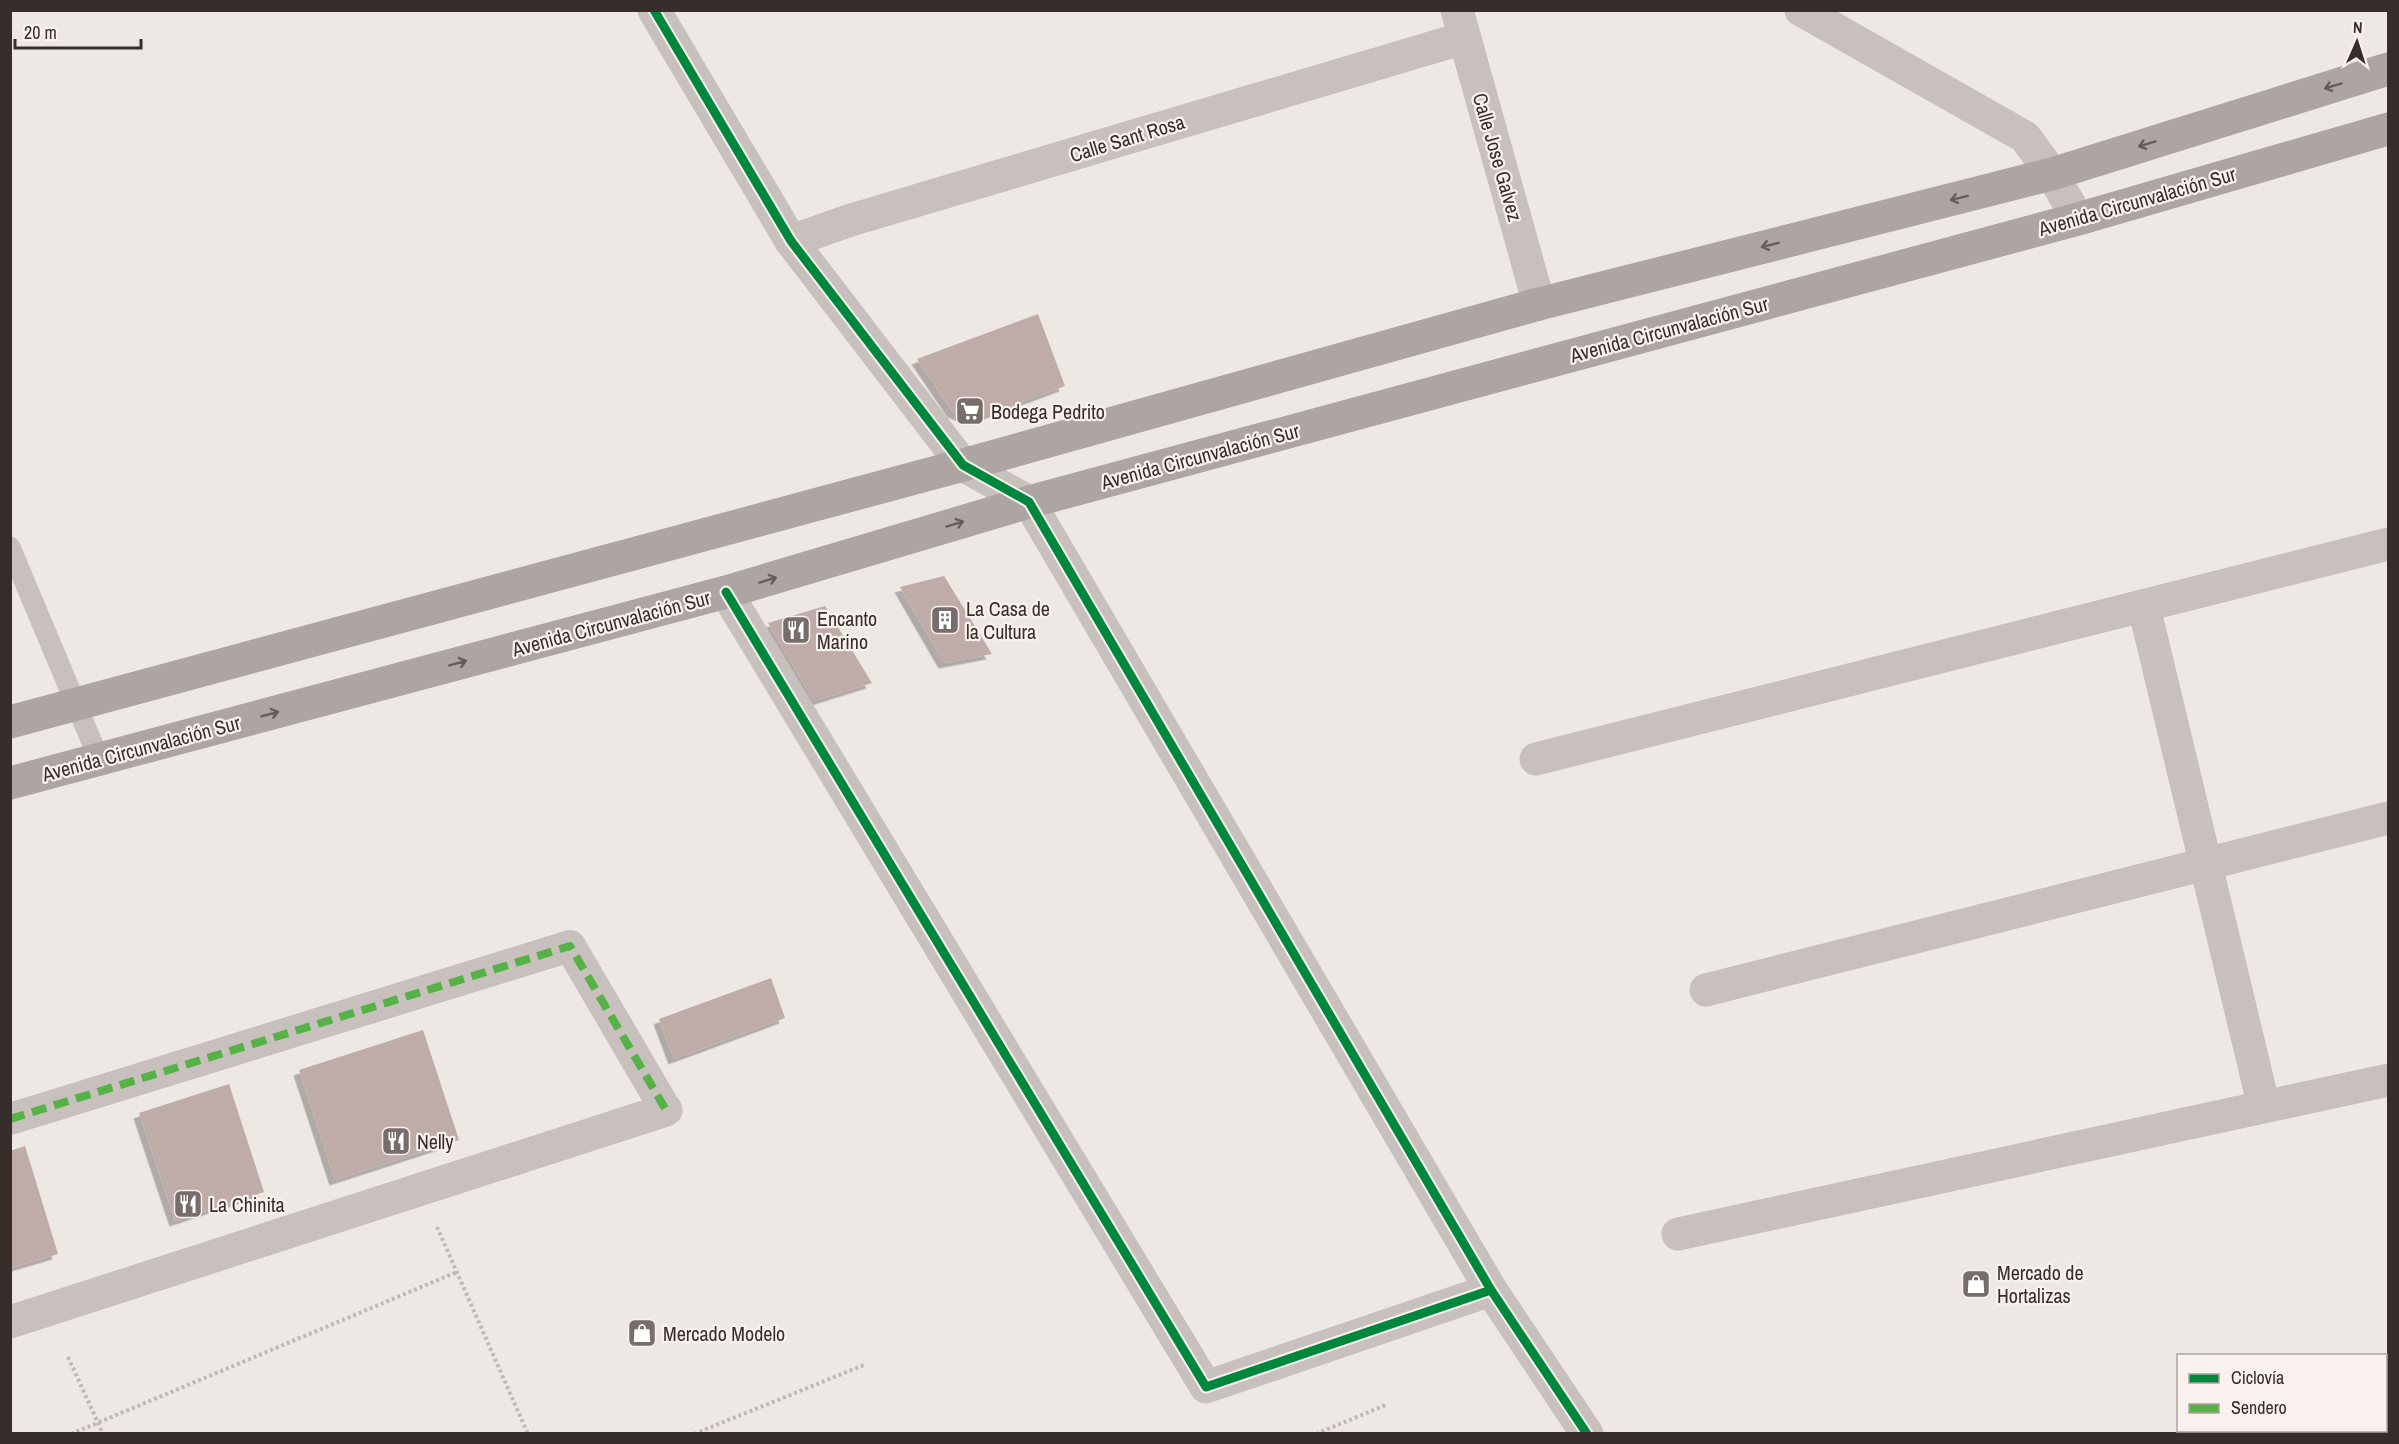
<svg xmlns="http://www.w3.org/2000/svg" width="2399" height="1444" viewBox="0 0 2399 1444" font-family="'Archivo Narrow',sans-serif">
<defs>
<filter id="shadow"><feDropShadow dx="-5.5" dy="5.5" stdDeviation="0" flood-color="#0004"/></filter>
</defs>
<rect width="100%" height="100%" fill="#eee8e4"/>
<!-- building -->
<path fill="#bfaba8" filter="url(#shadow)" d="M1038 314 1065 386 973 420 953 412 917 359Z
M944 576 992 654 944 663 900 587Z
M825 606 872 683 814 701 768 623Z
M771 978 785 1018 674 1059 659 1019Z
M423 1030 459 1140 335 1180 299 1070Z
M229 1084 264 1192 175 1221 139 1113Z
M25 1146 58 1254 10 1268V1151Z"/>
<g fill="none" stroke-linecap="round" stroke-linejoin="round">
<!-- path -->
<path stroke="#bfb8b6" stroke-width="4" stroke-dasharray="3 3" stroke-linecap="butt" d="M437 1227 528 1434
M68 1357 103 1434
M71 1434 457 1272
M694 1434 864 1365
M1316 1434 1388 1404"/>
<!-- service -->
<path stroke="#c7c0bd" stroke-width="21" d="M10 547 99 759"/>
<!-- pedestrian -->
<path stroke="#c7c0bd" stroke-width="32" d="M10 1119 570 946 666 1110"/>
<!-- minor -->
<path stroke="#c7c0bd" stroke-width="33" d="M1457 10 1539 304
M1801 10 2025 137 2052 174 2078 219
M791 241 851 220 1464 38
M1029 502 1491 1290 1587 1434
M726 592 1206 1387 1491 1290
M2144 607 2264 1107
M1536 759 2388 544
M1706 990 2388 818
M1678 1234 2388 1080
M10 1322 666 1110"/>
<!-- tertiary -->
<path stroke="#c7c0bd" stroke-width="33" d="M654 10 791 241 963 465 1029 502"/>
<!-- primary -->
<path stroke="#aca5a2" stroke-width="33" d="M10 722 963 465 1539 304 2052 174 2388 69
M10 783 726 592 1029 502 2078 219 2388 129"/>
<!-- quiet -->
<path stroke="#56b246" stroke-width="8" stroke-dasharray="15 8" stroke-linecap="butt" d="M10 1119 570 946 666 1110"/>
<!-- cycleway casing -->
<g stroke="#f9f1ed" stroke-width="13">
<path id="cycleway" d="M654 10 791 241 963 465 1029 502 1491 1290 1587 1434
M726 592 1206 1387 1491 1290"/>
</g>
<!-- cycleway -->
<use href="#cycleway" stroke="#00873e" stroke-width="9"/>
</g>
<!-- one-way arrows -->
<defs><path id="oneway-shaft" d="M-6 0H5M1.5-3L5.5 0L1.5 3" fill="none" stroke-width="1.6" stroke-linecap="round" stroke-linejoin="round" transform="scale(1.5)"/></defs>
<g stroke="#665d5b">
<use href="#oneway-shaft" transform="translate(2333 86) rotate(163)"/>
<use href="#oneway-shaft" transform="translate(2147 144) rotate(163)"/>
<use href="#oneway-shaft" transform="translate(1959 198) rotate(166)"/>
<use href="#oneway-shaft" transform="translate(1770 245) rotate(166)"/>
<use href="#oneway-shaft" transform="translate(955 524) rotate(-17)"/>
<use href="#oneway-shaft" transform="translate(768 580) rotate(-17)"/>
<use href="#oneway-shaft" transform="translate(458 663) rotate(-15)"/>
<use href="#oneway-shaft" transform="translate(270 714) rotate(-15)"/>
</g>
<!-- icons -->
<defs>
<g id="supermarket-square" transform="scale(1.5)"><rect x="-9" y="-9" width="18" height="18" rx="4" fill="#776e6c" stroke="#f9f1ed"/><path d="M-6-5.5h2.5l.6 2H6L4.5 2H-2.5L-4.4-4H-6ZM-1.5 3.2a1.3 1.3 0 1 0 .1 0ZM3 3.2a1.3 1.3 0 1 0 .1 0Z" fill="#fff"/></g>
<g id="building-square" transform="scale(1.5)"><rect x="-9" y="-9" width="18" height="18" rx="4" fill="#776e6c" stroke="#f9f1ed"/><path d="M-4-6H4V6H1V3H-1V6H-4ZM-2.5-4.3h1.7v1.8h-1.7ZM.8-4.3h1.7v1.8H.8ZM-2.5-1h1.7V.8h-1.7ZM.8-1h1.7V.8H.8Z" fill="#fff"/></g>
<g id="restaurant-square" transform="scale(1.5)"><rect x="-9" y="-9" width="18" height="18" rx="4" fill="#776e6c" stroke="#f9f1ed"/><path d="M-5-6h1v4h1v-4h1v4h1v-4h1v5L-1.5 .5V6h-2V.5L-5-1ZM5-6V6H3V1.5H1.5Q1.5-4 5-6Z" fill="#fff"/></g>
<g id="shop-square" transform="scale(1.5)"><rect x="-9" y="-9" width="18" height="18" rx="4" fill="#776e6c" stroke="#f9f1ed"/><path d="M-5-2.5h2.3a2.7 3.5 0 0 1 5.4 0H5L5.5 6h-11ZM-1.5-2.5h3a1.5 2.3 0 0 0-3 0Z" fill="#fff"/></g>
</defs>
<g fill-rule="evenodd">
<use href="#supermarket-square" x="970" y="411"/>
<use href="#building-square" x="945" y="620"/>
<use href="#restaurant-square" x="796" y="630"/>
<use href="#restaurant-square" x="396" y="1141"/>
<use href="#restaurant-square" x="188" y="1204"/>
<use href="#shop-square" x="1976" y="1284"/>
<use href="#shop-square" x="642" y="1333"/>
</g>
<g text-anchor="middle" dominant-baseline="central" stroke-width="4.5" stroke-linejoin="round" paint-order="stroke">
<!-- street labels -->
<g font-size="20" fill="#372d2b" stroke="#f9f1ed">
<text transform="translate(1127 138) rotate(-17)">Calle Sant Rosa</text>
<text transform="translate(1498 157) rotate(74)">Calle Jose Galvez</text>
<text transform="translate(2137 201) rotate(-16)">Avenida Circunvalación Sur</text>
<text transform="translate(1669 329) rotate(-15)">Avenida Circunvalación Sur</text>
<text transform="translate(1200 456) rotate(-15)">Avenida Circunvalación Sur</text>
<text transform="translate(611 623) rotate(-15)">Avenida Circunvalación Sur</text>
<text transform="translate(141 748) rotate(-15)">Avenida Circunvalación Sur</text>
</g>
<!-- poi labels -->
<g font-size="20" fill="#372d2b" stroke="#f9f1ed" text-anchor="start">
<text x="991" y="411">Bodega Pedrito</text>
<text x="966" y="608">La Casa de<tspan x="966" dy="23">la Cultura</tspan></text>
<text x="817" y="618">Encanto<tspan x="817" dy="23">Marino</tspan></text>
<text x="417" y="1141">Nelly</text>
<text x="209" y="1204">La Chinita</text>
<text x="1997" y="1272">Mercado de<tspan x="1997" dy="23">Hortalizas</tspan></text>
<text x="663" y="1333">Mercado Modelo</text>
</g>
</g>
<!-- border -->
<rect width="2399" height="1444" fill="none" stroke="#372d2b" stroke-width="24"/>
<!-- legend -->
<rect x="2177" y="1354" width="210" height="78" fill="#f9f1ed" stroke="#aba39f" stroke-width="1.5"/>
<rect x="2189" y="1374" width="30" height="9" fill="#00873e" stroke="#aba39f" stroke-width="1.5"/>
<text x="2231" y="1384" font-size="18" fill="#372d2b">Ciclovía</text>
<rect x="2189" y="1404" width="30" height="9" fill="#56b246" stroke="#aba39f" stroke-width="1.5"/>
<text x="2231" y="1414" font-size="18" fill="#372d2b">Sendero</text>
<!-- north arrow -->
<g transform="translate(2357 42) rotate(3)" stroke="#f9f1ed" stroke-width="4.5" paint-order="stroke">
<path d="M0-4.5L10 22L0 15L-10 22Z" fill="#372d2b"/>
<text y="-9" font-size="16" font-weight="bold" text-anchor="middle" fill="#372d2b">N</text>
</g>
<!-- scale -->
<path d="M15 39v9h126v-9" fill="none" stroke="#372d2b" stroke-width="3"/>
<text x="24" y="39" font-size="18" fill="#372d2b" stroke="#f9f1ed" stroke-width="4.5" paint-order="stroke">20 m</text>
</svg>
